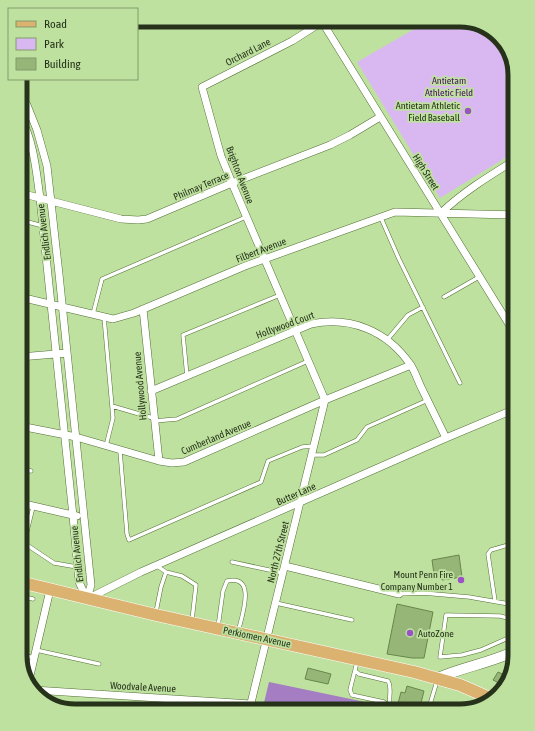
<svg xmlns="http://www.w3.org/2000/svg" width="535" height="731" viewBox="0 0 535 731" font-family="'Asap Condensed',sans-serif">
<rect width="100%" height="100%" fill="#bfe1a0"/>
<!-- green -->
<path fill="#d9b8f1" d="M430 20H463L488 27 507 47 515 75V152L440 198 357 62Z"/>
<!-- forest -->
<path fill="#a57dc2" d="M269 682 370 703 384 708 385 711H262Z"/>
<!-- building -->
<path fill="#96b678" stroke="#68864a" d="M459 555 462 577 442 580 441 573 434 574 432 560Z
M397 604 433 612 424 658H412L387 654Z
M308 668 331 674 328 684 305 679Z
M498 672 509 677 508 684 505 686 493 680Z
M407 686 424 691 419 711H396L401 692 405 693Z"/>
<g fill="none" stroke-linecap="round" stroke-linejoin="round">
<!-- lane casing -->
<g stroke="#537034" stroke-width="4.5">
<path id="lane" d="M381 218 399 259 460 383
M20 220 43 226
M444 297 479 277
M93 314 102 279 246 217
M104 317 113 418 106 446
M387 340 408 315 423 307
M187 376 183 335 280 295
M112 406 153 418
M154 421 177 419 308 361
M120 451 127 534 129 540 261 482 268 461 302 447 314 446
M312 455H324L357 440 367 427 428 400
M20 468 31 471
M20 542 24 543 54 563 77 567
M24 543 33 507
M232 562 283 573
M157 566 166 572 182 576 196 585 192 620
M399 594 423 593 469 597 515 605
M20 596 33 599
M495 601 488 554 491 550 515 543
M276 603 352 620
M156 612 161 587 166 572
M218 627 223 591 227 581C257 574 242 616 238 632
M515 635 481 650 462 655 440 657 446 615 500 616 515 620
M36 650 99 664
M20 654 34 658
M357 662 350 690 352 695 384 702 389 706
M355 671 359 674 388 681C393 688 387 701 391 711
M428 711 437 681"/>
</g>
<!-- street casing -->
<g stroke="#537034" stroke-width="8">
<path id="street" d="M321 20 515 334
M20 96 27 105 37 130 47 166 59 274 91 585 87 599
M20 116C34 142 36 170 40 198L73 516 79 582 87 599
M20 193 121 219 138 220 147 219 232 183 330 145 350 135 380 117
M441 213C463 192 489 176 515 160
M20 297 113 319 134 313 245 266 395 212 515 215
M143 309 159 461
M20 357 67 353
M151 391 311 324C351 316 387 331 410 364 415 371 418 381 422 389 430 405 438 422 446 438
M20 426 76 437 159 461 172 463 184 462 325 400 411 365
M20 503 77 516
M285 566 399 594
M89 598 141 572 446 438 515 409
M28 684 50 590
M34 690 251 704
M249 711 325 400 232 183 221 156 202 87 292 41 325 20"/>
</g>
<!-- secondary casing -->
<g stroke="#537034" stroke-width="11">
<path id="secondary" d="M438 678C463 667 490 663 515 651"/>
</g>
<!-- primary casing -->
<g stroke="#fff" stroke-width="13">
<path id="primary" d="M20 582 156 615 414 672 460 685 492 699"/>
</g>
<!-- lane -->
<use href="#lane" stroke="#fff" stroke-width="3.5"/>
<!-- street -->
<use href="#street" stroke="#fff" stroke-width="7"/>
<!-- secondary -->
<use href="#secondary" stroke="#fff" stroke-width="10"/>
<!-- primary -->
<use href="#primary" stroke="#dbb270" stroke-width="12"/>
</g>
<!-- markers -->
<g fill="#9a53c6" stroke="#bfe1a0" stroke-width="1.5">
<circle cx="468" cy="111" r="4"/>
<circle cx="461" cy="580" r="4"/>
<circle cx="410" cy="633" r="4"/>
</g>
<g text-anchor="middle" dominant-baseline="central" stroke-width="3.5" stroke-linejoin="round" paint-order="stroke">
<!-- street labels -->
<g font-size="10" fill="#26331a" stroke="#bfe1a0">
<text transform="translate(248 52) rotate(-27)">Orchard Lane</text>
<text transform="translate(426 172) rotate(58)">High Street</text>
<text transform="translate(240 175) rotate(69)">Brighton Avenue</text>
<text transform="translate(201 186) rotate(-23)">Philmay Terrace</text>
<text transform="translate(44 232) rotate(-97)">Endlich Avenue</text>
<text transform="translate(261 250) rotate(-21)">Filbert Avenue</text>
<text transform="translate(285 325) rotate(-20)">Hollywood Court</text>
<text transform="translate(140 386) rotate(-95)">Hollywood Avenue</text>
<text transform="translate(216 437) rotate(-23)">Cumberland Avenue</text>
<text transform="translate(296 494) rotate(-24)">Butter Lane</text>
<text transform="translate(278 552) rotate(-76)">North 27th Street</text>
<text transform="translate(77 554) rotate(-96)">Endlich Avenue</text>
<text transform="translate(257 637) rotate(12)">Perkiomen Avenue</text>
<text transform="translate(143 687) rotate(3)">Woodvale Avenue</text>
</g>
<!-- park labels -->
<g font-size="10" fill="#470f63" stroke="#bfe1a0">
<text x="449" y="80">Antietam<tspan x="449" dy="12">Athletic Field</tspan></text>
</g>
<!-- poi labels -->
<g font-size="10" fill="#26331a" stroke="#bfe1a0" text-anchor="end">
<text x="460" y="105">Antietam Athletic<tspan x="460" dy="12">Field Baseball</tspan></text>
<text x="453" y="574">Mount Penn Fire<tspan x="453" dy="12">Company Number 1</tspan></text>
<text x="418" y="633" text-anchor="start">AutoZone</text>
</g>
</g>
<!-- crop -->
<path d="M0 0H535V731H0ZM75 27H460A48 48 0 0 1 508 75V656A48 48 0 0 1 460 704H75A48 48 0 0 1 27 656V75A48 48 0 0 1 75 27Z" fill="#bfe1a0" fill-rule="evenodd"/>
<path fill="none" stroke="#26331a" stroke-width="5" d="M75 27H460A48 48 0 0 1 508 75V656A48 48 0 0 1 460 704H75A48 48 0 0 1 27 656V75A48 48 0 0 1 75 27Z"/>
<!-- legend -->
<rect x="8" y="8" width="130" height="72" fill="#bfe1a0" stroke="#829b6a"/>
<rect x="16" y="21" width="20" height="6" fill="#dbb270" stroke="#829b6a"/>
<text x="44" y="28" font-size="12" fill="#26331a">Road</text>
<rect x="16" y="38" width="20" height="12" fill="#d9b8f1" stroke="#829b6a"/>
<text x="44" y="48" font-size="12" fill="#26331a">Park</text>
<rect x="16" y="58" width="20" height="12" fill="#96b678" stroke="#829b6a"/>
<text x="44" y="68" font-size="12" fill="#26331a">Building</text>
</svg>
